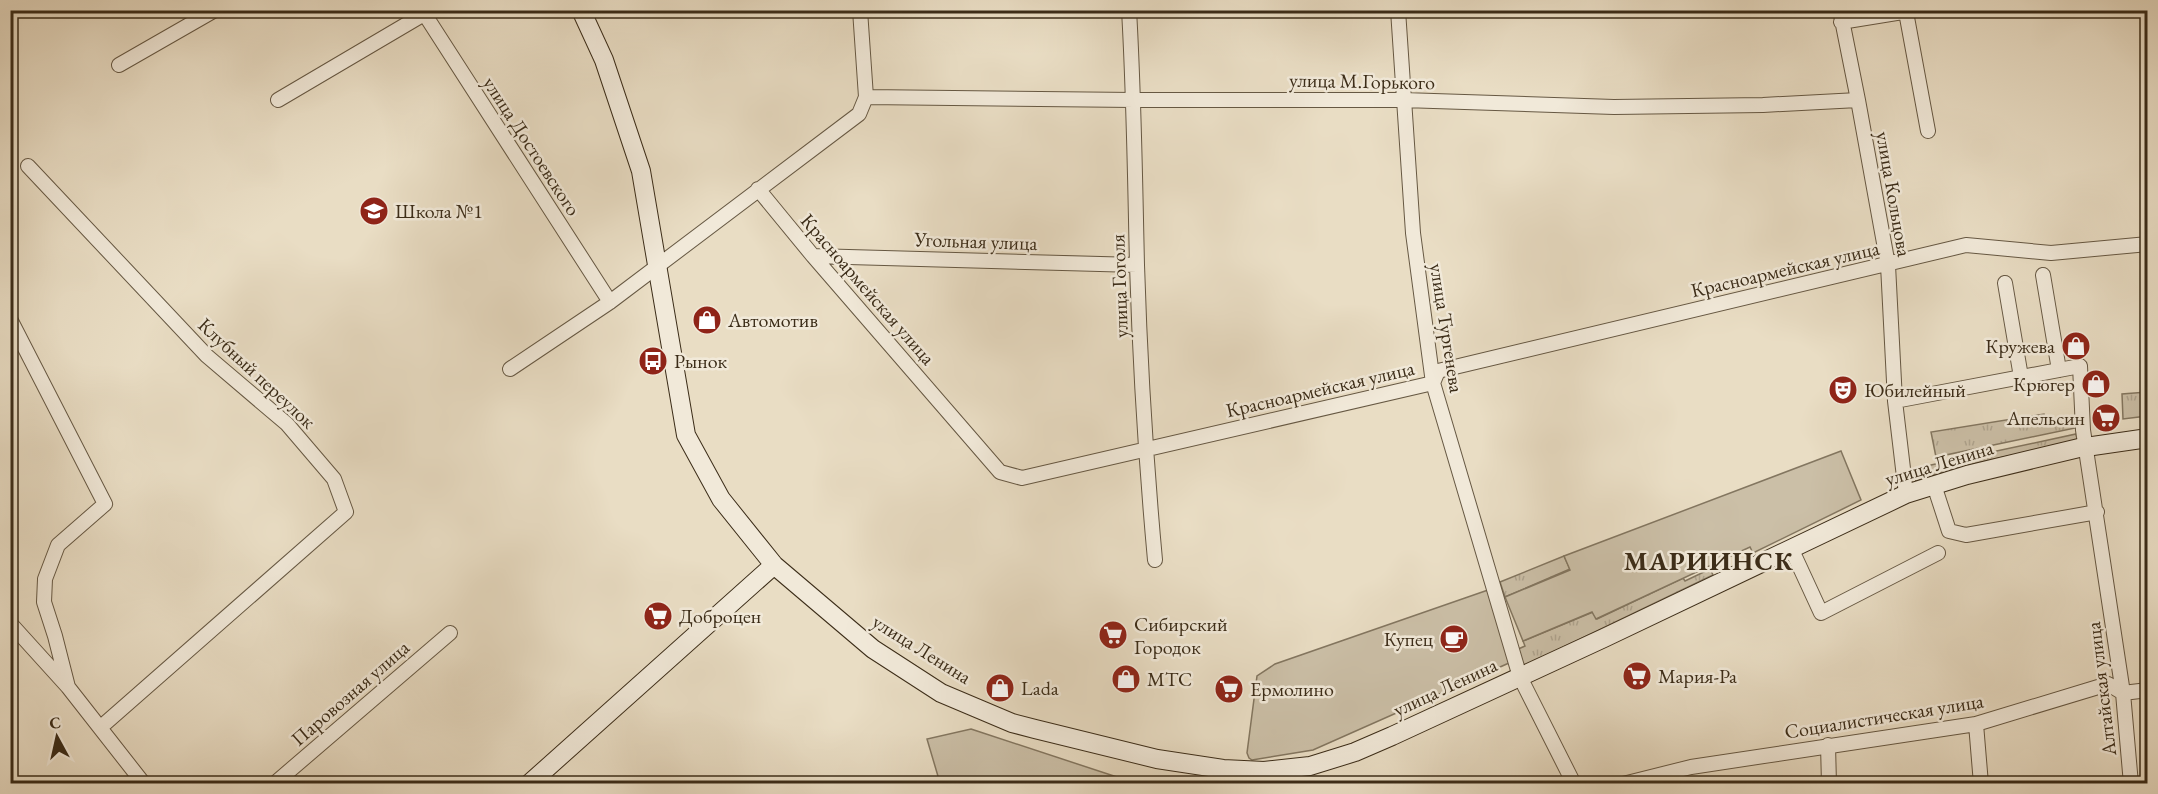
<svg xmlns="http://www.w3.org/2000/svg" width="2158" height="794" viewBox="0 0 2158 794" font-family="'EB Garamond',serif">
<defs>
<pattern id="grass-tufts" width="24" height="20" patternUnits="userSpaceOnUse" patternTransform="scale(1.5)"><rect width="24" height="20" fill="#cbbfa7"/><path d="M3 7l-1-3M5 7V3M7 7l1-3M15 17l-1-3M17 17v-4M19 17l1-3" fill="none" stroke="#afa48f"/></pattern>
</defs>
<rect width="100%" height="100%" fill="#e9ddc4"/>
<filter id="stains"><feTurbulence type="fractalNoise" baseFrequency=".00333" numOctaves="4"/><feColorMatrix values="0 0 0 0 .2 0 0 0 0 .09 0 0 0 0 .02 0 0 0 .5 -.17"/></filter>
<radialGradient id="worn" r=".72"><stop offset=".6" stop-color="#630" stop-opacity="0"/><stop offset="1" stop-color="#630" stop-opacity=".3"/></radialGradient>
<!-- grass -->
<path fill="url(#grass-tufts)" stroke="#837660" stroke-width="1.5" d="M2147 392V416L2123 419 2122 394Z
M2044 414 2045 424 2078 418 2080 427 1936 457 1931 432Z
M2076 434 2078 443C2023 453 1969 462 1916 481L1912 471 1931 465Z
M1564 556 1570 569 1505 597 1500 582Z
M1710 569 1713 575 1522 667 1516 650 1525 646 1523 641 1593 612 1597 619 1683 578 1685 581Z"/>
<!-- park -->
<path fill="#cbbfa7" stroke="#837660" stroke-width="1.5" d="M1841 451 1861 500 1753 553 1750 547 1596 619 1592 612 1523 641 1505 597 1570 570 1564 556Z
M1488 590 1509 663 1313 750 1252 760 1249 758 1247 753 1257 676 1275 664Z
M971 729 1120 778 1159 783H940L927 739Z"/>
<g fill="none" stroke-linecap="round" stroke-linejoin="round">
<!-- minor casing -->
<g stroke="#665843" stroke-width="16">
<path id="minor" d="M422 10 610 302
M1129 10C1134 95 1135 180 1137 265 1140 363 1146 462 1155 560
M1398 10 1413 233 1433 383 1520 677 1574 784
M1840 10 1858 100 1888 265 1895 401 1906 494
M1906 12 1928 131
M1841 22 1915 10
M119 65 215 10
M866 97 1134 100H1403L1614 107 1763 105 1858 100
M278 100 424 14
M28 166 207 356 287 424 334 479 346 512 101 727
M758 189 813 256 1000 472 1022 478 1433 383 1438 371 1966 245 2051 253 2148 244
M813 256 1137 265
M2043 275 2059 370
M2005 283 2021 377
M10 319 105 504 58 545 45 579 44 602 55 636 68 687
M510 369 610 302 859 114 866 97 860 10
M1895 401 2080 366 2083 430 2123 693 2131 784
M1934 485 1949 531 1966 535 2097 512
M1791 548 1821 613 1938 553
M10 623 68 687 144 784
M1976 724 1981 784
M1828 745 1829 784
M274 784 450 633
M1623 784 1691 767 1976 724 2108 684 2123 693 2148 690"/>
</g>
<!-- secondary casing -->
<g stroke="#3b2c18" stroke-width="20">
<path id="secondary" d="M581 10 604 60 641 171 686 435 721 499 774 565 873 649 941 693 1012 723 1035 729 1157 759 1223 769 1264 771 1310 766 1355 752 1392 736 1604 638 1906 494 1967 475 2079 448 2148 438
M529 784 774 565"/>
</g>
<!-- minor -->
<use href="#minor" stroke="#f1e9d9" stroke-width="14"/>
<!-- secondary -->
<use href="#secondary" stroke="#f1e9d9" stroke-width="18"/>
</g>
<!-- icons -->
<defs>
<g id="school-disc" transform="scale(1.5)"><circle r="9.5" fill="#8f2418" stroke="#f1e9d9"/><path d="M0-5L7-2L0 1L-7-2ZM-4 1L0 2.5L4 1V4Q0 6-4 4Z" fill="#fff"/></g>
<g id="shop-disc" transform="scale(1.5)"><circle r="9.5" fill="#8f2418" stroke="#f1e9d9"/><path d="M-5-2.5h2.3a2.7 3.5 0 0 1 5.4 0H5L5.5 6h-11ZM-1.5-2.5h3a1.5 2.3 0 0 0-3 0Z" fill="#fff"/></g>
<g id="bus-disc" transform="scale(1.5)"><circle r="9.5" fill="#8f2418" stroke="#f1e9d9"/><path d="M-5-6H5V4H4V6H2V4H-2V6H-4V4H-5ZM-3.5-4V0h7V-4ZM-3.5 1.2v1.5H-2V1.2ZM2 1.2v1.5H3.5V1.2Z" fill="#fff"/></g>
<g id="theatre-disc" transform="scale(1.5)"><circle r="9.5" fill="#8f2418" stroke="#f1e9d9"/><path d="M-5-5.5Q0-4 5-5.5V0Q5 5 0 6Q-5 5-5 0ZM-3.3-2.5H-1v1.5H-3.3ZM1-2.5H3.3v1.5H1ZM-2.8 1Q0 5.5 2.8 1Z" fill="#fff"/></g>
<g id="supermarket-disc" transform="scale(1.5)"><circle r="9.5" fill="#8f2418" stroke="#f1e9d9"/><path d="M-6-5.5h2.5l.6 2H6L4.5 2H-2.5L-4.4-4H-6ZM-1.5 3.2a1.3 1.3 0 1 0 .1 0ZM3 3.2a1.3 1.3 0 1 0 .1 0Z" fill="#fff"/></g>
<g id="cafe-disc" transform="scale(1.5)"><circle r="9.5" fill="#8f2418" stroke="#f1e9d9"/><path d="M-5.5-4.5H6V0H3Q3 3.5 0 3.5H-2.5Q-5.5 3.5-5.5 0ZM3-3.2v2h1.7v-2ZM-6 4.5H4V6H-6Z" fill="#fff"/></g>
</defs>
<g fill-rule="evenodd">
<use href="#school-disc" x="374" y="211"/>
<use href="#shop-disc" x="707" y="320"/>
<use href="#shop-disc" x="2076" y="346"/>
<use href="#bus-disc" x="653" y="361"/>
<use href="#shop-disc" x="2096" y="384"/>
<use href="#theatre-disc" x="1843" y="390"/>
<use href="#supermarket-disc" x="2106" y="418"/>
<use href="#supermarket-disc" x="658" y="616"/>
<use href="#supermarket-disc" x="1113" y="635"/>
<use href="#cafe-disc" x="1454" y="639"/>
<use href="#supermarket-disc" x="1637" y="676"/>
<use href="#shop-disc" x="1126" y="679"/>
<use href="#shop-disc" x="1000" y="688"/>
<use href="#supermarket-disc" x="1229" y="689"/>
</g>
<g text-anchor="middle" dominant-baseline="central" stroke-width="5" stroke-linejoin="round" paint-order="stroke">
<!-- street labels -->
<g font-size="20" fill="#3b2c18" stroke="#f1e9d9">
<text transform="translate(1362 81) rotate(1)">улица М.Горького</text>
<text transform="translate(532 146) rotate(57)">улица Достоевского</text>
<text transform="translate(1894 194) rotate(80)">улица Кольцова</text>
<text transform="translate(976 241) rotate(2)">Угольная улица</text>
<text transform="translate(1785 269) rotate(-13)">Красноармейская улица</text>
<text transform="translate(1119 286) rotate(-92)">улица Гоголя</text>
<text transform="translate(868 289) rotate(49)">Красноармейская улица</text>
<text transform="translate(1447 328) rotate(81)">улица Тургенева</text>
<text transform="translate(257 373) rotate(43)">Клубный переулок</text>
<text transform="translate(1320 389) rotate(-13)">Красноармейская улица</text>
<text transform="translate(1939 463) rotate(-17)">улица Ленина</text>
<text transform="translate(922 649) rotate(32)">улица Ленина</text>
<text transform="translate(1445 687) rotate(-25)">улица Ленина</text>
<text transform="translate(2101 689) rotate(-97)">Алтайская улица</text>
<text transform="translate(350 693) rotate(-41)">Паровозная улица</text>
<text transform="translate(1884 716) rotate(-9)">Социалистическая улица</text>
</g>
<!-- poi labels -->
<g font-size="20" fill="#3b2c18" stroke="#f1e9d9" text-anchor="start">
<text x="395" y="211">Школа №1</text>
<text x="728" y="320">Автомотив</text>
<text x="2055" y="346" text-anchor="end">Кружева</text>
<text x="674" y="361">Рынок</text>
<text x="2075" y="384" text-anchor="end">Крюгер</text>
<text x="1864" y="390">Юбилейный</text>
<text x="2085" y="418" text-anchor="end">Апельсин</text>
<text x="679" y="616">Доброцен</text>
<text x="1134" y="624">Сибирский<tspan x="1134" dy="23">Городок</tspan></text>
<text x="1433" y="639" text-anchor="end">Купец</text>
<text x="1658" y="676">Мария-Ра</text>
<text x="1147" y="679">МТС</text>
<text x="1021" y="688">Lada</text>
<text x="1250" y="689">Ермолино</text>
</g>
<!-- district labels -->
<g font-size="26" font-weight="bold" letter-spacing="1.5" fill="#3b2c18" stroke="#f1e9d9">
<text x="1709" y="561">МАРИИНСК</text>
</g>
</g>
<!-- margin -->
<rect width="2158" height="794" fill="none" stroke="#e9ddc4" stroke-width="36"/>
<rect x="12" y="12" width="2134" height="770" fill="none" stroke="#3b2c18" stroke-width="3"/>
<rect x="18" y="18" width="2122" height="758" fill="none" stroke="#3b2c18" stroke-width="1.5"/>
<!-- north arrow -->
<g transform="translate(57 737) rotate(352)" stroke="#f1e9d9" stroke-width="4.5" paint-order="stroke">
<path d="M0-4.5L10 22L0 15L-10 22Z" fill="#3b2c18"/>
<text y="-9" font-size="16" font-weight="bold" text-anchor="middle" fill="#3b2c18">С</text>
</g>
<rect width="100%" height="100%" filter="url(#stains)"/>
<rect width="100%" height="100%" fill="url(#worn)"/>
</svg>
